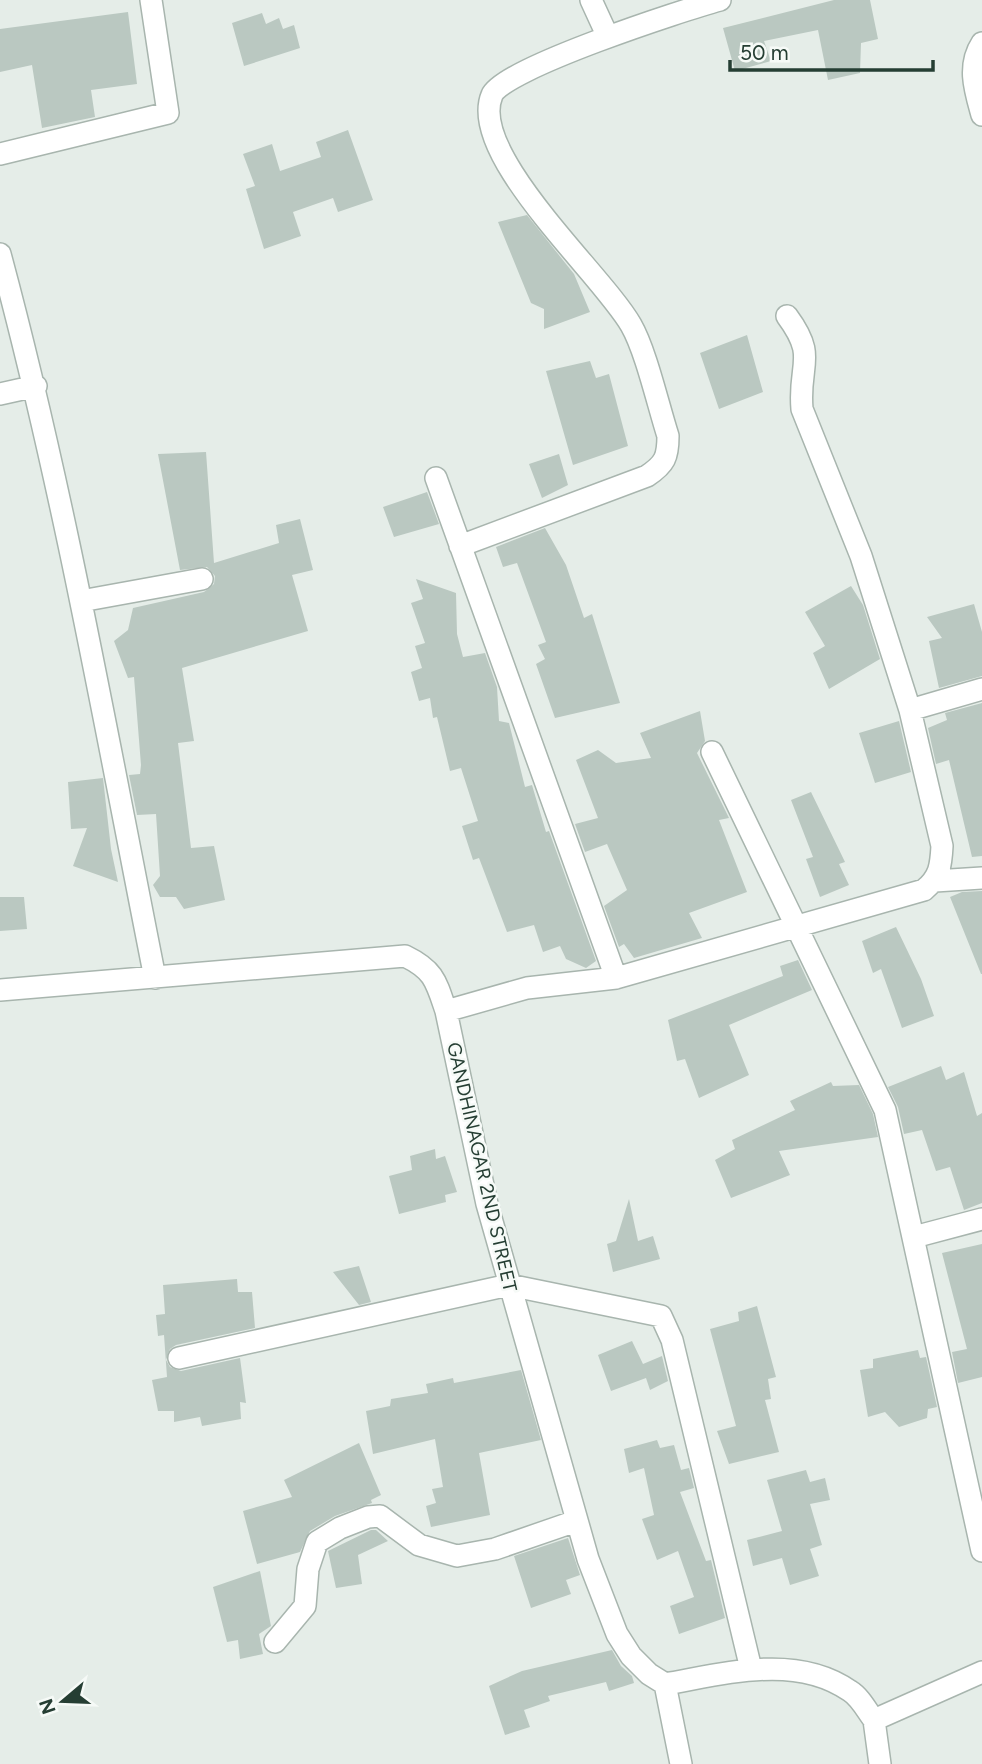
<svg xmlns="http://www.w3.org/2000/svg" width="982" height="1764" viewBox="0 0 982 1764" font-family="Figtree,sans-serif">
<rect width="100%" height="100%" fill="#e5ede8"/>
<!-- building -->
<path fill="#bac8c1" d="M834 0H870L878 39 861 43 860 73 828 80 818 30 764 41 771 61 735 71 723 28Z
M128 12 137 84 91 90 95 117 42 128 32 65 0 72V29Z
M262 13 266 24 279 18 283 29 294 25 300 48 244 66 232 23Z
M348 130 373 200 338 212 333 198 293 212 301 236 264 249 246 189 255 186 243 154 272 144 280 171 321 157 316 142Z
M527 215 574 274 590 312 544 329V309L531 303 498 222Z
M747 335 763 392 719 409 700 353Z
M590 361 596 378 609 374 628 446 573 465 546 371Z
M206 452 214 563 279 543 276 525 300 519 313 570 292 575 308 631 182 668 194 741 178 743 191 848 214 846 225 900 184 909 176 897H160L153 885 160 876 156 814 137 815 129 775 140 774 141 765 134 677 128 678 114 641 128 630 133 608 204 592 214 584 215 576 207 567 180 570 158 454Z
M559 454 568 485 542 498 529 464Z
M427 492 439 524 394 537 383 507Z
M545 528 566 565 584 618 592 614 620 703 555 718 536 664 545 659 538 645 546 642 517 563 503 567 496 547Z
M416 579 456 593 457 634 463 657 485 653 497 687 499 721 509 723 525 787 532 785 546 832 549 831 596 961 586 968 566 959 560 946 543 952 534 925 507 932 479 858 473 860 462 826 478 821 461 768 450 771 437 717 433 718 430 698 419 701 411 672 422 668 415 646 425 643 411 603 423 599Z
M851 586 863 605 880 659 829 689 813 653 825 646 805 612Z
M974 604 982 632V676L939 688 929 641 942 638 927 617Z
M982 703V856L972 857 949 760 936 764 928 728 947 720 945 713Z
M700 711 705 741 697 753 729 818 719 820 747 892 689 913 702 938 634 958 624 944 619 947 604 906 627 890 607 844 585 852 575 824 598 818 576 760 598 750 616 763 651 758 640 733Z
M899 721 911 772 875 783 859 733Z
M103 778 111 849 118 882 73 866 87 828 71 829 68 782Z
M811 792 845 862 839 864 849 885 820 897 806 859 813 857 791 800Z
M982 891V974H981L950 897 962 892Z
M0 897H24L27 929 0 931Z
M896 927 921 979 934 1016 902 1028 881 969 873 973 862 941Z
M798 960 812 990 729 1025 749 1075 699 1098 685 1059 677 1061 668 1020 783 976 780 966Z
M941 1066 946 1080 964 1072 977 1116 982 1113V1203L964 1210 950 1167 936 1171 922 1130 904 1134 898 1107 888 1087Z
M831 1082 833 1086 859 1085 873 1114 878 1137 779 1151 790 1175 731 1198 715 1160 735 1149 732 1140 795 1110 790 1101Z
M435 1149 436 1159 445 1156 457 1192 445 1195 446 1202 399 1214 389 1176 412 1170 410 1156Z
M629 1199 638 1241 653 1236 660 1259 613 1272 607 1244 616 1241Z
M982 1244V1377L958 1383 952 1352 967 1349 942 1253Z
M359 1266 371 1302 359 1305 333 1272Z
M237 1279 238 1292H252L255 1328 176 1345 170 1349 166 1360 170 1367 181 1371 240 1358 246 1403 240 1402 241 1419 202 1426 200 1417 174 1422V1411H158L152 1380 167 1377 164 1335 158 1336 156 1315 165 1314 163 1285Z
M757 1306 776 1377 768 1379 771 1399 765 1400 779 1452 729 1464 717 1431 736 1426 710 1329 739 1321 738 1312Z
M632 1341 643 1364 662 1356 668 1381 650 1390 646 1378 611 1391 598 1355Z
M918 1350 920 1358 926 1357 937 1407 928 1409 927 1418 899 1427 885 1412 868 1417 860 1370 873 1368V1359Z
M521 1370 541 1440 479 1453 490 1515 431 1527 426 1506 436 1503 432 1489 443 1487 435 1439 373 1454 366 1411 390 1406 391 1399 428 1393 426 1384 453 1378 454 1383Z
M657 1440 660 1448 674 1445 681 1470 689 1468 694 1488 680 1492 706 1561 711 1560 725 1618 679 1634 670 1606 694 1597 678 1551 657 1560 642 1519 654 1515 644 1468 629 1473 624 1449Z
M359 1443 381 1495 371 1500 372 1503 335 1516 310 1531 300 1552 257 1564 243 1511 292 1497 284 1480Z
M806 1470 810 1482 825 1478 830 1500 810 1504 822 1545 810 1549 819 1576 790 1585 782 1558 753 1566 747 1540 782 1531 767 1480Z
M371 1530H376L388 1541 358 1555 362 1584 336 1588 328 1551Z
M568 1538 580 1575 566 1580 571 1594 531 1608 514 1556Z
M260 1571 271 1626 259 1634 263 1654 240 1659 238 1640 227 1642 213 1587Z
M612 1650 621 1666 632 1676 634 1683 609 1691 606 1682 548 1696 550 1701 524 1710 530 1727 505 1735 489 1686 522 1671Z"/>
<g fill="none" stroke-linecap="round" stroke-linejoin="round">
<!-- minor casing -->
<g stroke="#a8b5ae" stroke-width="24">
<path id="minor" d="M591 0 608 37
M982 43C967 66 975 90 982 115
M0 154 168 113 151 0
M0 254C64 492 107 736 155 978
M0 394 36 386
M436 478 616 978
M460 546 647 476C665 464 668 457 668 436 658 405 646 351 631 325 602 274 467 154 492 95 502 69 686 9 720 0
M81 601 202 579
M910 710 982 689
M712 752 885 1110 982 1551
M935 881 982 878
M0 990 405 956C434 970 436 981 446 1011L487 1204 588 1559 617 1634 631 1656 649 1674 665 1684 681 1764
M446 1011 527 988 616 978 924 890C940 877 941 865 942 846L910 710 861 556 802 409C798 363 818 358 787 316
M914 1237 982 1219
M179 1358 509 1285 661 1316 672 1340 751 1669
M275 1642 305 1606 308 1569 317 1542 340 1528 368 1517 380 1516 419 1545 457 1556 495 1549 576 1521
M665 1684C724 1674 796 1653 850 1691 860 1697 867 1711 874 1720L982 1672
M874 1720 880 1764"/>
</g>
<!-- minor -->
<use href="#minor" stroke="#fff" stroke-width="21"/>
</g>
<g text-anchor="middle" dominant-baseline="central" stroke-width="5" stroke-linejoin="round" paint-order="stroke">
<!-- street labels -->
<g font-size="19" fill="#253e33" stroke="#f6faf7">
<text transform="translate(482 1167) rotate(77)">GANDHINAGAR 2ND STREET</text>
</g>
</g>
<!-- north arrow -->
<g transform="translate(63 1701) rotate(251)" stroke="#f6faf7" stroke-width="5" paint-order="stroke">
<path d="M0-5L12 26L0 18L-12 26Z" fill="#253e33"/>
<text y="-10" font-size="19" font-weight="bold" text-anchor="middle" fill="#253e33">N</text>
</g>
<!-- scale -->
<path d="M730 60v10h203v-10" fill="none" stroke="#253e33" stroke-width="3.5"/>
<text x="740" y="60" font-size="21" fill="#253e33" stroke="#f6faf7" stroke-width="5" paint-order="stroke">50 m</text>
</svg>
